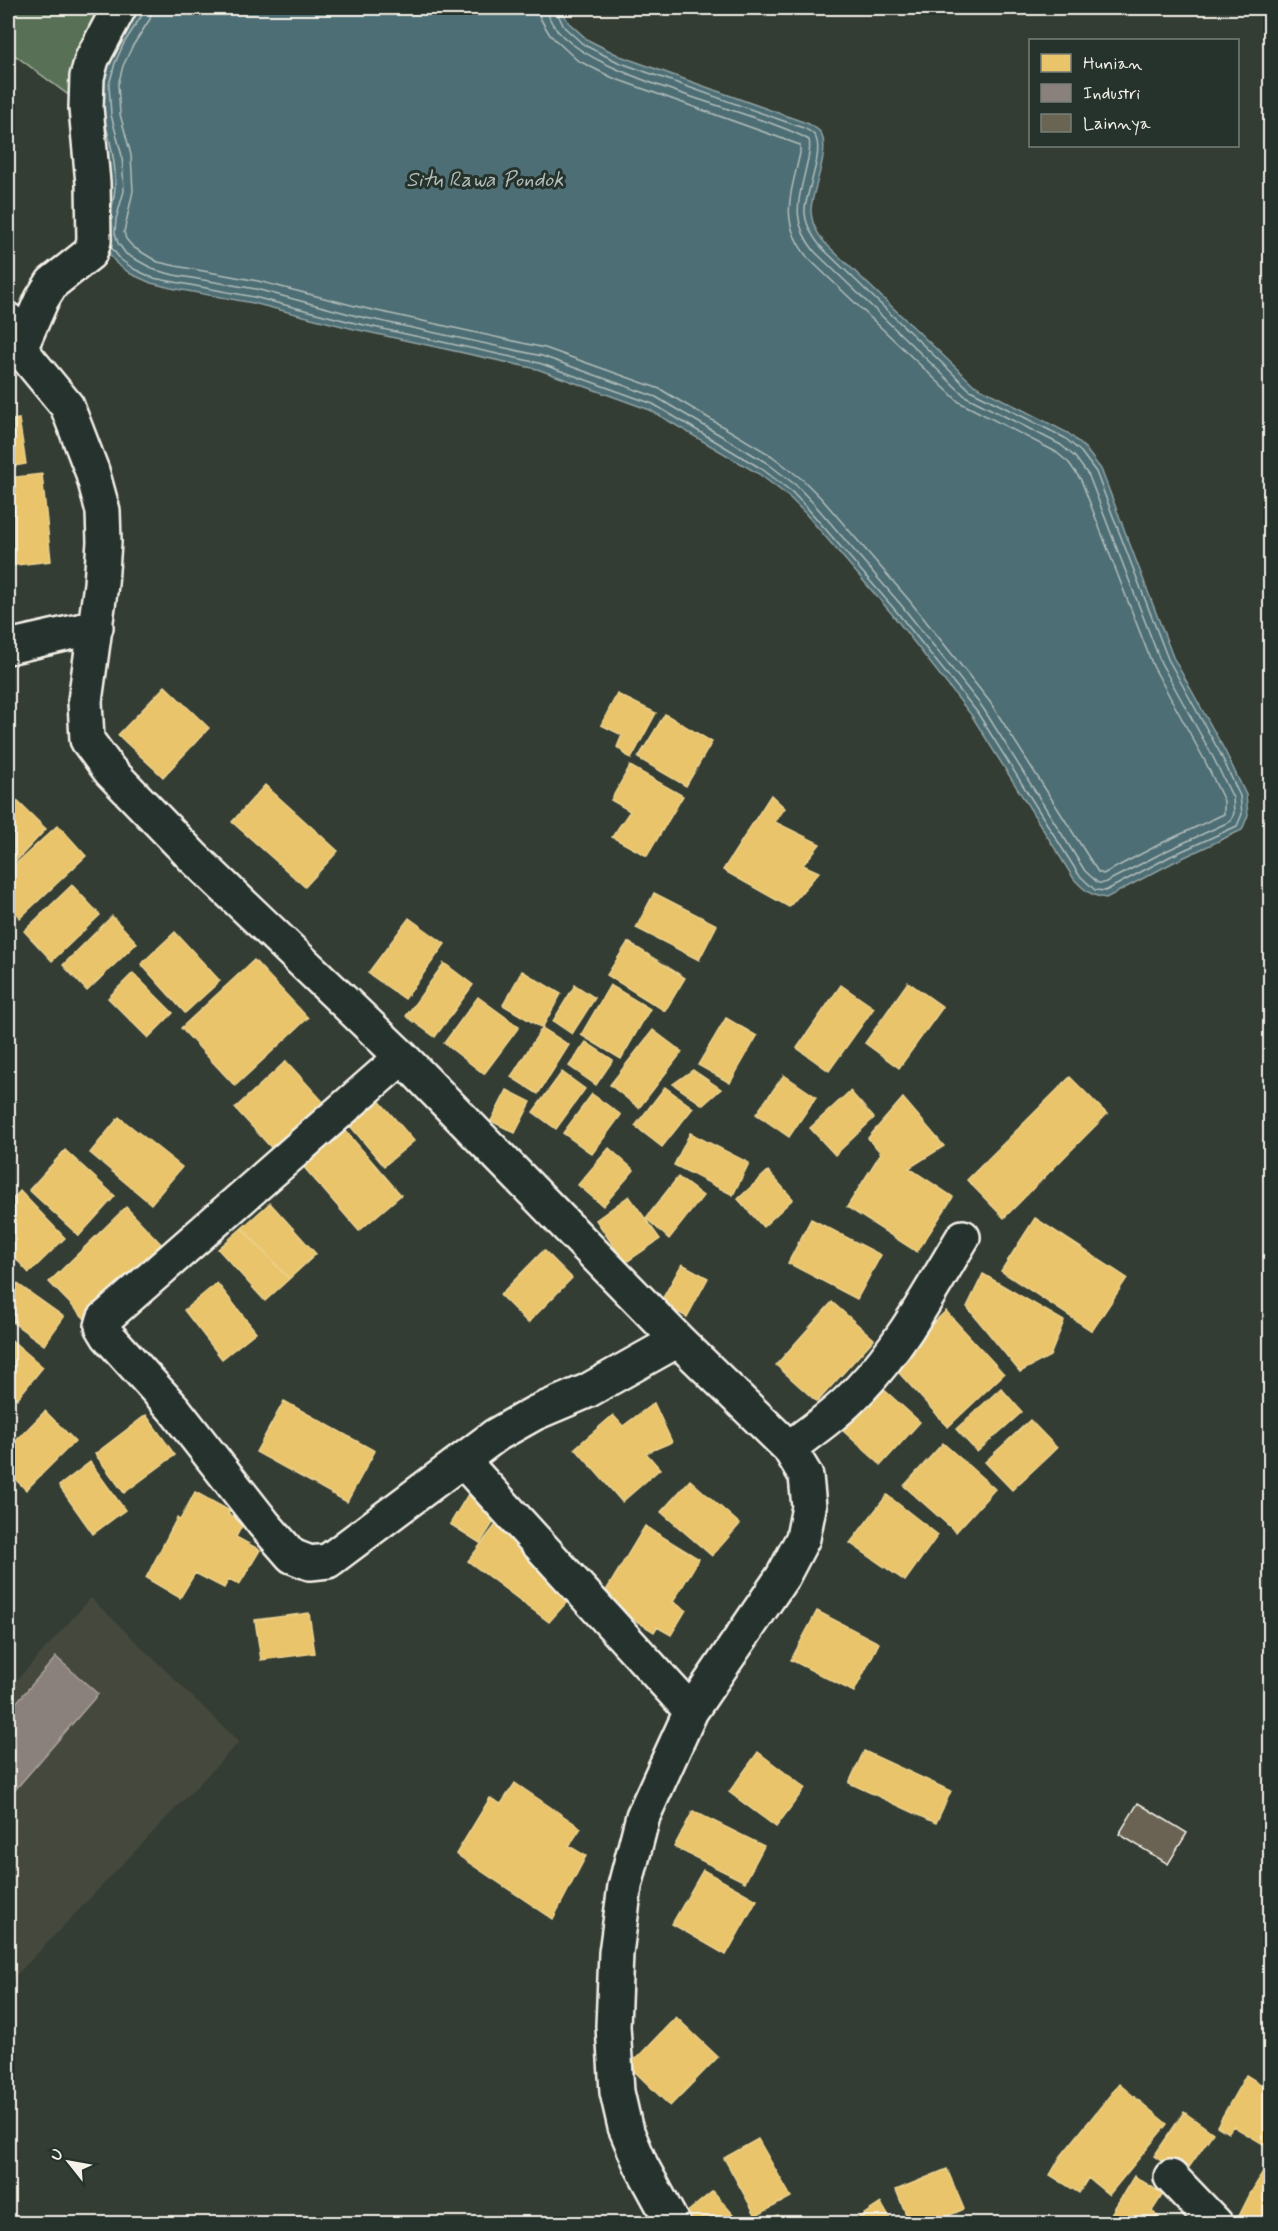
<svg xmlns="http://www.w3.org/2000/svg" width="1278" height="2231" viewBox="0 0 1278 2231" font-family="Mynerve,sans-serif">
<rect width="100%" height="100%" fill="#343d34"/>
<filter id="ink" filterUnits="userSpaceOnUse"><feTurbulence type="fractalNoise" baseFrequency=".0167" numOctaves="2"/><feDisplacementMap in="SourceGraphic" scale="12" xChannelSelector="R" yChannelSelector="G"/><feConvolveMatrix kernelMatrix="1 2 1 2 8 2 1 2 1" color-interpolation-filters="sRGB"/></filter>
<g filter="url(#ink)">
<!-- built -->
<path fill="#44493d" d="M91 1598 239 1742 8 1984V1690Z"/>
<!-- green -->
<path fill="#597156" stroke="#a6b19f" stroke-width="1.5" d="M8 8H131L98 117 8 50Z"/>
<!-- water -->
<path fill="#4e6e75" stroke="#90a2a3" stroke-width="1.5" d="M131 8H560L569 23 588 40 620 56 809 124C812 126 818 129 820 132 832 148 812 190 811 209 811 223 817 233 825 243L974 385 1068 433 1085 448 1101 469 1173 657 1225 751 1246 795 1248 815 1242 830 1174 862 1106 898C1091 896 1084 890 1074 879L972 716 892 614 805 513 788 496 759 474 650 410 537 369 354 329 253 303 171 288 151 283 131 274 117 264 105 249 103 216 111 192 108 157 98 117 102 59Z"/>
<!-- homes -->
<path fill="#e9c46a" stroke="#ecd290" stroke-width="1.5" d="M19 419 26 464 8 467V421Z
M42 474 51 561 8 566V478Z
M165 686 209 728 163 777 118 735Z
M617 694 656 713 631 759 617 747 622 735 601 725Z
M665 714 712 742 686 786 638 758Z
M630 766 683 796 647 856 612 837 630 811 611 800Z
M265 785 338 851 305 887 232 822Z
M8 792 46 829 13 864 8 858Z
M771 795 785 808 775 822 820 844 803 865 819 872 789 907 723 870Z
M58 825 86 856 20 918 8 904V871Z
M72 885 100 915 52 961 24 931Z
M654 893 717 925 699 960 636 928Z
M112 916 137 943 87 991 63 965Z
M409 918 445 944 405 999 368 973Z
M175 932 220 981 185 1013 141 964Z
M628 942 685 978 665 1011 607 975Z
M254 960 308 1018 235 1086 181 1028Z
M444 963 473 985 435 1037 406 1016Z
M522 971 561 994 542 1028 503 1005Z
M133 973 173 1013 148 1038 108 998Z
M908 982 943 1007 899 1068 865 1043Z
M575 985 595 998 572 1034 553 1021Z
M610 985 650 1009 621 1059 581 1035Z
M841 985 874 1008 829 1071 797 1048Z
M478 997 519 1027 484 1074 444 1043Z
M726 1018 757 1036 730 1083 698 1065Z
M542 1028 569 1045 538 1094 511 1077Z
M653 1030 682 1052 639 1108 610 1085Z
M586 1042 613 1060 596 1085 569 1066Z
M286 1061 327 1106 276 1153 235 1108Z
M693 1070 721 1089 703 1105 673 1084Z
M562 1072 585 1089 556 1129 533 1112Z
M784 1075 816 1097 789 1137 756 1114Z
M1070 1077 1107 1114 1004 1218 967 1180Z
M665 1087 693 1108 662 1147 635 1126Z
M369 1089 414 1141 384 1166 340 1114Z
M507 1090 531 1102 515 1133 491 1121Z
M850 1091 874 1118 835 1155 810 1128Z
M592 1094 621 1115 592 1154 563 1133Z
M903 1098 944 1146 909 1168 953 1197 917 1252 847 1207 881 1153 868 1138Z
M119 1117 182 1167 151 1204 90 1153Z
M338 1122 401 1195 359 1231 296 1158Z
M690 1133 749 1163 733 1195 674 1165Z
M609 1148 634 1170 603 1206 578 1185Z
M65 1150 115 1196 79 1236 29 1190Z
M768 1171 793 1199 763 1227 738 1199Z
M678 1177 703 1196 669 1239 646 1218Z
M20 1191 65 1238 29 1273 8 1250V1204Z
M629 1196 660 1239 625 1263 596 1220Z
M270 1203 316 1254 289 1279 242 1228Z
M126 1207 164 1247 87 1321 49 1282Z
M1035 1218 1127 1278 1092 1331 1001 1271Z
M811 1219 881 1255 857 1299 788 1263Z
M242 1228 289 1279 265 1301 218 1249Z
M544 1250 572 1278 528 1323 500 1295Z
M682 1264 708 1278 687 1317 660 1303Z
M983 1274 1064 1321 1050 1356 1020 1372 967 1307Z
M8 1277 64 1317 44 1345 8 1319Z
M217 1283 256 1332 222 1359 184 1310Z
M832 1302 874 1339 817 1402 776 1365Z
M946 1311 1004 1374 948 1427 890 1363Z
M8 1337 43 1367 17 1399 8 1391Z
M881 1387 920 1422 881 1465 842 1430Z
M1001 1388 1022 1412 977 1452 956 1429Z
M284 1401 375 1451 347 1502 256 1452Z
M654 1403 672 1442 646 1453 660 1469 622 1502 575 1448 613 1415 623 1426Z
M45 1411 75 1441 26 1490 8 1472V1449Z
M146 1415 175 1455 124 1493 95 1454Z
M1030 1420 1057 1448 1012 1490 985 1462Z
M943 1443 995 1489 956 1532 904 1486Z
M90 1462 125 1510 93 1534 59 1486Z
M690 1480 740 1524 712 1556 661 1512Z
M473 1486 504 1506 480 1543 450 1524Z
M195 1492 230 1511 228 1514 244 1522 236 1537 260 1550 239 1585 229 1579 224 1588 195 1573 180 1598 146 1578 177 1518 180 1520Z
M887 1495 938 1535 905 1581 850 1543Z
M501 1518 575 1593 549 1622 468 1561Z
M645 1526 699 1559 673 1602 686 1610 671 1635 657 1627 654 1632 601 1599Z
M817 1611 879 1643 854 1692 791 1660Z
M309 1613 315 1653 261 1660 255 1620Z
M864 1751 951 1791 936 1823 849 1783Z
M758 1752 805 1788 776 1827 729 1792Z
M515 1783 581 1828 569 1846 586 1856 553 1919 456 1854 490 1798 501 1804Z
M693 1811 764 1846 745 1882 674 1847Z
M703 1870 757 1900 726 1955 672 1924Z
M676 2017 718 2057 670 2106 629 2066Z
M1246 2075 1270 2090V2148L1233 2126 1228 2133 1217 2126Z
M1119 2084 1167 2124 1109 2195 1088 2178 1079 2193 1050 2175 1061 2156Z
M1184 2112 1213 2133 1183 2176 1154 2156Z
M758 2139 791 2197 756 2216 724 2158Z
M1270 2161V2224H1235L1250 2194Z
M947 2169 964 2209 929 2224H910L896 2190Z
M1134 2176 1163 2194 1152 2211 1166 2224H1105Z
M713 2191 738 2220 734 2224H695L686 2213Z
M881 2203 893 2224H849Z
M778 2215 782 2224H760Z"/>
<!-- industry -->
<path fill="#8a817c" stroke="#aaa39c" stroke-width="1.5" d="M56 1657 98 1694 8 1798V1712Z"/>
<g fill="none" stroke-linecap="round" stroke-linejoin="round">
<!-- shore -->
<path stroke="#b2bdba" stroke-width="1.5" d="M144 8 142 15 124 43 115 63 109 85 111 115 122 156 124 191 116 219 115 233 118 243 126 254 155 270 174 275 256 289 357 316 542 356 656 397 767 463 797 486 815 505 902 606 983 708 1085 871 1098 883H1104L1168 850 1231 821 1234 813 1233 798 1213 757 1161 663 1089 476 1075 457 1061 445 965 396 815 252C789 220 799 200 807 163 809 155 811 147 809 140 759 109 551 72 547 8
M153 8 150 19 132 47 123 66 118 85 120 114 131 155 133 191 124 232 126 239 133 247 158 262 176 266 258 281 359 307 545 348 660 389 772 456 803 480 822 499 909 600 990 702 1098 872 1103 874 1164 842 1224 814V801L1205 761 1153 666 1081 480 1069 463 1056 452 959 402 808 258C778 221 791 195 800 153V145L613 78 577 60 550 35 540 18 538 8
M105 122C113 152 120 180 111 210
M111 247 121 260 134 269 153 278 254 297 355 323 539 363 653 404 762 469 792 492 809 510 896 611 977 712 1079 875 1095 890 1105 891 1171 856 1237 826 1242 814 1240 796 1220 753 1168 659 1096 472 1081 452 1065 438 970 390 821 247C812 236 804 223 805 208 807 191 823 154 816 138 814 133 810 132 806 129L618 62 584 45 564 27 555 8"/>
</g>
<!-- building -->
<path fill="#6a6452" stroke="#f4f1e8" stroke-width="1.5" d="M1138 1803 1187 1833 1168 1864 1119 1834Z"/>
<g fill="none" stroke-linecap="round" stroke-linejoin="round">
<!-- minor casing -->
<g stroke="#f4f1e8" stroke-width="38">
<path id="minor" d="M8 320 20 349 67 406 92 471 103 511 104 542 101 584 85 701 87 740 110 771 194 858 402 1057 678 1340 789 1448 806 1476 809 1507 803 1538 783 1576 691 1711 643 1816 625 1886 616 1953 613 2026 617 2092 625 2127 641 2165 673 2224
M20 349 42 299 52 283 90 253 94 241 93 183 86 108 87 77 92 59 119 8
M8 647 96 627
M402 1057 104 1319 102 1326 108 1336 174 1409 264 1524 292 1556 310 1563 328 1561 496 1435 535 1413 587 1391 678 1340
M789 1448C813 1430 839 1412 860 1389 902 1345 931 1290 963 1237
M463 1461 691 1711
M1171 2177 1216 2224"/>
</g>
<!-- minor -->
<use href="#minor" stroke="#26332d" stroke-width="33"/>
</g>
</g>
<g text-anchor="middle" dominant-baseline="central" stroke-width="6" stroke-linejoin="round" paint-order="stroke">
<!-- water labels -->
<g font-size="21" font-style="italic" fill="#b2bdba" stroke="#26332d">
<text x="485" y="180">Situ Rawa Pondok</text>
</g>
</g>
<!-- margin -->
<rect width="1278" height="2231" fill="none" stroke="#26332d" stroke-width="30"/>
<rect x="15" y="15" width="1248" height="2201" fill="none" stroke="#f4f1e8" stroke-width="2" filter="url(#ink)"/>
<!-- legend -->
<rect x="1029" y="39" width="210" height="108" fill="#26332d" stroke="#787f78" stroke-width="1.5"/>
<rect x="1041" y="54" width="30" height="18" fill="#e9c46a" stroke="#787f78" stroke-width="1.5"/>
<text x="1083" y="69" font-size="18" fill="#f4f1e8">Hunian</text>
<rect x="1041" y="84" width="30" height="18" fill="#8a817c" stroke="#787f78" stroke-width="1.5"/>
<text x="1083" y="99" font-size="18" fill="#f4f1e8">Industri</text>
<rect x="1041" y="114" width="30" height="18" fill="#6a6452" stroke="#787f78" stroke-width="1.5"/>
<text x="1083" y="129" font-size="18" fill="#f4f1e8">Lainnya</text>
<!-- north arrow -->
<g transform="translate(69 2162) rotate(301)" stroke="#26332d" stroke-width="4.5" paint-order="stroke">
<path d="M0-4.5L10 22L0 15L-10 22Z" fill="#f4f1e8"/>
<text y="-9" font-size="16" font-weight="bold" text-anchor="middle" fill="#f4f1e8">U</text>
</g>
</svg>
